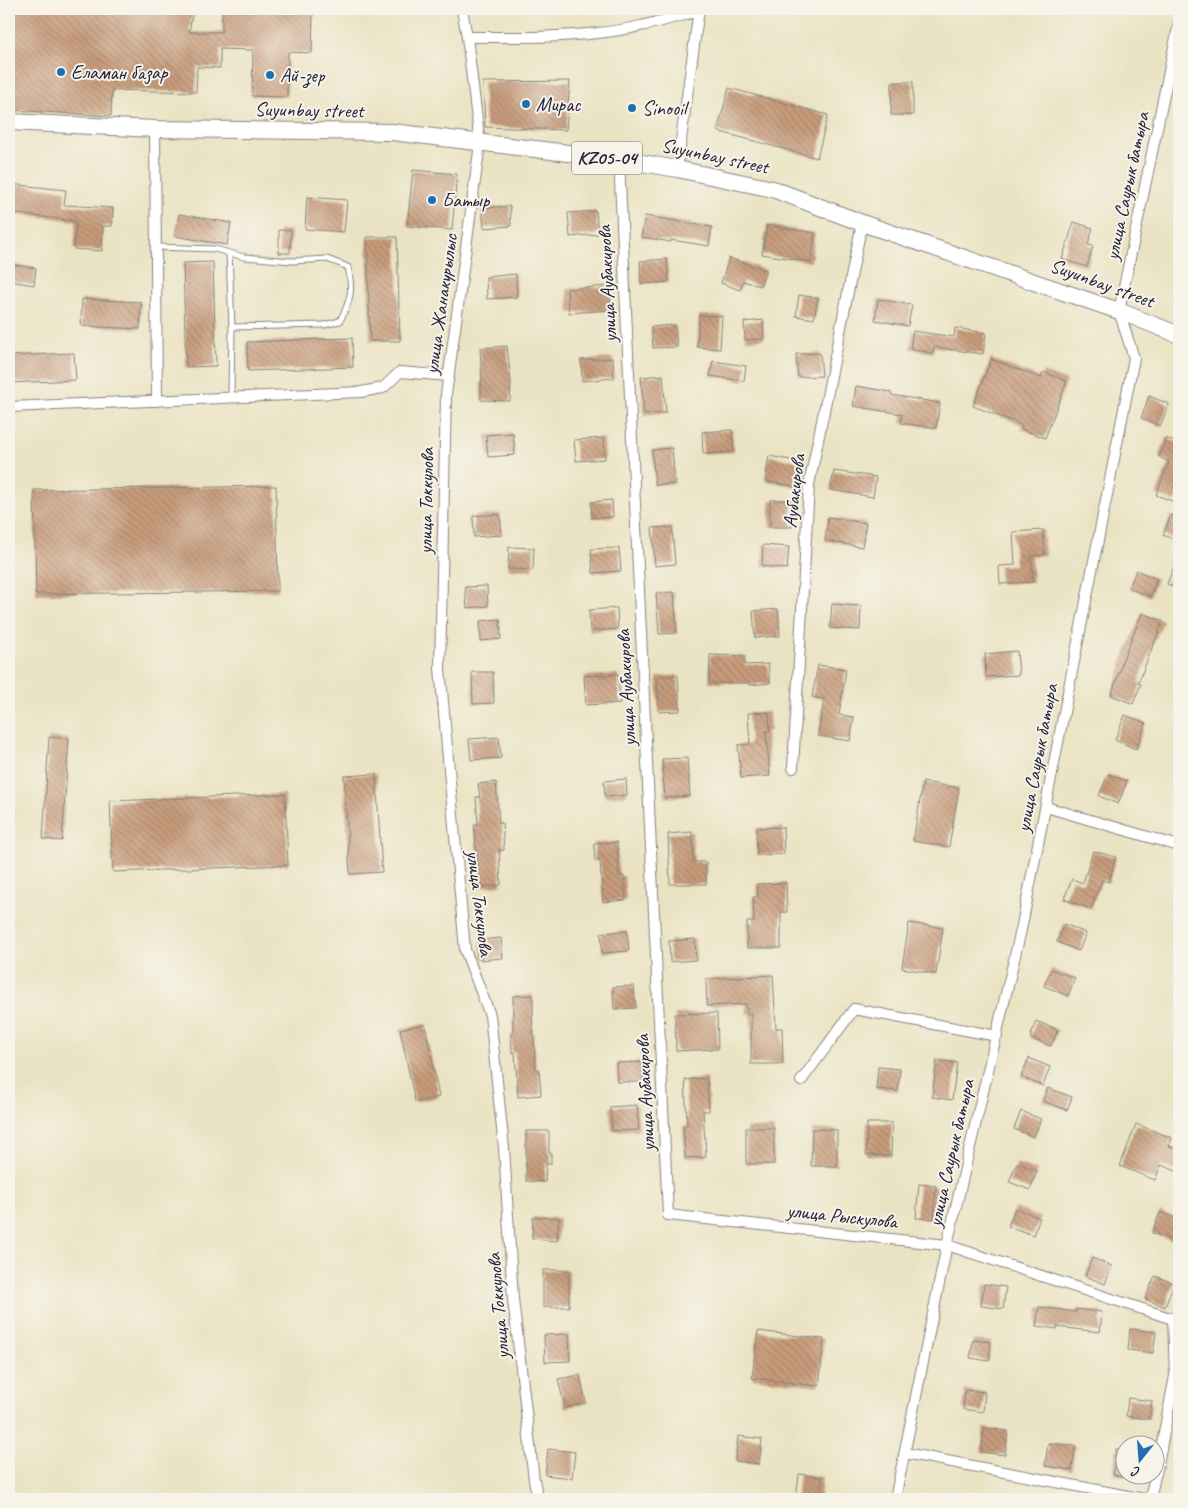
<svg xmlns="http://www.w3.org/2000/svg" width="1188" height="1508" viewBox="0 0 1188 1508" font-family="Caveat,sans-serif">
<defs>
<pattern id="building-back-hatch" width="6" height="6" patternUnits="userSpaceOnUse" patternTransform="scale(1.25)"><rect width="6" height="6" fill="#c89c7b"/><path d="M-1 5l2 2M0 0l6 6M5-1l2 2" fill="none" stroke="#a27f66"/></pattern>
</defs>
<rect width="100%" height="100%" fill="#f7f3e8"/>
<filter id="ink" filterUnits="userSpaceOnUse"><feTurbulence type="fractalNoise" baseFrequency=".02" numOctaves="2"/><feDisplacementMap in="SourceGraphic" scale="10" xChannelSelector="R" yChannelSelector="G"/><feConvolveMatrix kernelMatrix="1 2 1 2 8 2 1 2 1" color-interpolation-filters="sRGB"/></filter>
<filter id="wash" filterUnits="userSpaceOnUse"><feTurbulence type="fractalNoise" baseFrequency=".0096" numOctaves="4" result="noise"/><feDisplacementMap in="SourceGraphic" scale="20" xChannelSelector="R" yChannelSelector="G"/><feGaussianBlur stdDeviation="1.12" result="paint"/><feColorMatrix in="noise" values="0 0 0 0 0 0 0 0 0 0 0 0 0 0 0 0 0 1.4 0 .05"/><feComposite in="paint" operator="in"/></filter>
<g filter="url(#wash)">
<rect width="100%" height="100%" fill="#eae3c3"/>
<g id="blocks">
<!-- building -->
<path fill="url(#building-back-hatch)" d="M9 9H193L189 32H222V10L313 11 312 53 288 52 287 97 252 96 253 50 220 49V68L197 67 196 92 112 90 111 116 9 110Z
M570 81 566 130 485 127 483 82Z
M892 82H913V115H891Z
M729 88 828 115 817 158 717 131Z
M413 170 457 174 452 230 407 226Z
M9 184 66 190 64 205 113 208 112 226H103L102 251 74 249 76 221 9 213Z
M307 197 347 200 344 232 305 229Z
M510 206 511 226 484 228 482 208Z
M596 211 598 234 570 237 568 213Z
M179 214 231 223 227 245 175 236Z
M645 216 712 227 709 246 671 240V242L641 237Z
M1074 222 1093 228 1088 245 1093 246 1087 267 1062 259Z
M767 225 815 233 811 262 762 254Z
M279 230H291L290 253H279Z
M367 237H397L400 341H370Z
M729 258 766 270 760 286 743 281 740 290 721 283Z
M667 259 669 282 641 284 640 261Z
M213 262 216 366 186 367 183 263Z
M9 264 36 268 34 285 9 281Z
M516 274 517 297 487 299 486 277Z
M610 286 611 310 569 313 567 289Z
M799 295 818 298 814 319 796 316Z
M82 299 141 302 140 329 81 326Z
M878 299 912 305 908 326 875 320Z
M699 315 722 316 720 349 697 347Z
M763 320 764 339 745 340 744 322Z
M675 325 677 347 653 348 651 327Z
M955 328 986 333 983 354 934 347 933 353 910 349 913 331 954 337Z
M352 338 353 367 248 371 247 342Z
M507 346 511 382 510 401 481 400V382H482L480 348Z
M74 353 76 380 9 383V356Z
M820 353 822 376 798 377 796 354Z
M613 358 614 378 582 381 581 360Z
M991 359 1041 378 1043 372 1067 381 1045 438 1021 429 1022 425 973 406Z
M713 361 746 366 744 381 710 376Z
M663 375 666 413 644 415 641 377Z
M856 386 891 392V395L940 403 936 428 901 423 902 414 853 406Z
M1149 396 1169 404 1160 426 1141 418Z
M732 430 734 452 703 454 702 432Z
M513 433 515 455 488 457 486 435Z
M604 438 605 459 576 461 574 440Z
M1166 438 1177 442 1179 438V491L1175 502 1156 495 1169 462 1159 457Z
M672 448 675 484 655 485 652 450Z
M769 456 802 462 798 487 765 481Z
M834 471 876 477 873 497 830 490Z
M276 486 278 591 36 594 34 490Z
M612 500 613 517 592 518 591 502Z
M770 500H792V527H770Z
M500 514 502 535 474 537 473 516Z
M1171 515 1179 518V541L1163 535Z
M828 517 866 523 862 547 825 541Z
M672 527 675 564 655 566 652 528Z
M1043 530 1045 555 1031 556 1033 582 1000 584 999 566 1015 565 1013 532Z
M763 545 789 547 787 569 762 566Z
M509 547 534 548 533 570 508 569Z
M619 548 621 571 593 573 591 549Z
M1179 554V589L1167 584Z
M1136 570 1157 579 1150 597 1129 588Z
M487 586 488 606 467 608 465 587Z
M674 592 677 633 659 634 656 593Z
M832 604 861 606 860 630 830 628Z
M617 608 618 629 590 631 589 610Z
M778 609 780 636 755 638 753 611Z
M1142 613 1163 621 1138 683 1141 684 1133 704 1111 695 1122 665 1121 664Z
M500 619 501 639 481 641 480 621Z
M1017 651 1019 675 986 677 985 654Z
M710 655 745 656V665L768 664 770 683 749 685V683H709Z
M818 665 846 669 839 715 854 717 850 741 818 736 824 699 812 697Z
M472 672H493L494 703 473 704Z
M618 674 620 703 586 705 584 676Z
M678 675 680 711 659 712 657 677Z
M769 712 770 731H766L770 776 741 778 738 745 750 744 748 713Z
M1125 715 1146 723 1136 749 1115 740Z
M49 737 69 739 62 841 43 839Z
M499 737 501 758 471 760 469 739Z
M687 758 690 796 665 798 662 759Z
M376 774 382 872 350 874 344 776Z
M1108 774 1127 781 1118 804 1099 796Z
M626 779 627 795 605 797 604 781Z
M496 782 499 823H502L504 850H499L501 885 480 887 474 825 478 824 476 797H480L478 784Z
M923 782 959 788 949 847 913 841Z
M285 794 288 865 113 872 110 801Z
M783 827 784 854 757 855 756 828Z
M692 832 694 862H706V884H670L668 834Z
M617 842 619 876H624L626 900 603 902 600 861H595L594 843Z
M1093 851 1116 857 1109 882 1102 880 1091 909 1064 899 1072 879 1083 883Z
M786 883 787 912H781V948H747V922H754L753 897H758L757 884Z
M909 923 943 928 936 974 902 968Z
M1064 924 1086 933 1079 951 1057 942Z
M627 931 629 951 602 953 601 933Z
M501 938 503 958 481 960 480 940Z
M695 939 696 960 670 962 669 941Z
M1051 969 1075 978 1068 996 1044 986Z
M773 975 776 1028H782L783 1064H751V1013L747 1014 746 1004 707 1006 706 979Z
M634 986 636 1008 614 1009 613 987Z
M533 995V1016H532L536 1069H539L541 1095 518 1097 515 1052 512 1053 511 1035 513 1034V996Z
M717 1013 718 1049 676 1051 675 1014Z
M1036 1021 1058 1030 1051 1046 1030 1038Z
M425 1024 439 1097 415 1102 400 1029Z
M1029 1058 1050 1067 1043 1086 1021 1077Z
M937 1060 957 1063 952 1100 932 1097Z
M642 1062 643 1082H617L616 1063Z
M878 1067 900 1069 898 1091 876 1089Z
M707 1078 709 1111H703L706 1157 685 1158 683 1126H687L685 1080Z
M1048 1088 1072 1097 1067 1110 1043 1101Z
M637 1105 639 1130 612 1131 610 1107Z
M1021 1111 1041 1119 1034 1137 1014 1129Z
M867 1123H892L891 1156 866 1155Z
M1136 1124 1172 1138 1169 1146 1179 1150V1172L1161 1165 1155 1180 1120 1166Z
M746 1128H774V1164H746Z
M812 1129 837 1130V1166H811Z
M526 1131H549V1153H551V1164H546L545 1182 526 1181Z
M1017 1163 1037 1171 1030 1190 1009 1182Z
M919 1184 936 1186 934 1219 916 1218Z
M1015 1208 1040 1218 1033 1235 1008 1226Z
M1160 1212 1179 1219V1243L1152 1233Z
M533 1217 559 1218 557 1241 532 1239Z
M1092 1258 1112 1266 1105 1284 1085 1276Z
M543 1270H569V1307H543Z
M1155 1276 1174 1283 1165 1307 1145 1299Z
M984 1284 1006 1287 1003 1309 981 1306Z
M1039 1307 1076 1312V1309L1102 1312 1100 1332 1057 1327V1329L1036 1326Z
M1130 1329 1156 1332 1153 1353 1128 1350Z
M758 1331 824 1339 819 1386 752 1378Z
M569 1334 570 1361 545 1362 544 1335Z
M973 1340 991 1342 989 1361 970 1358Z
M580 1375 586 1403 565 1408 558 1379Z
M965 1390 985 1392 983 1412 963 1409Z
M1128 1398 1152 1401 1149 1419 1126 1416Z
M984 1428 1008 1431 1005 1455 981 1452Z
M738 1436 762 1439 759 1464 735 1461Z
M1048 1443 1075 1446 1072 1470 1045 1466Z
M548 1449 575 1452 572 1478 545 1475Z
M1116 1449 1126 1450V1477L1113 1475Z
M799 1474 822 1477 820 1499H796Z"/>
</g>
</g>
<g filter="url(#ink)">
<use href="#blocks" fill-opacity="0" stroke="#86827f" stroke-width="1"/>
<g fill="none" stroke-linecap="round" stroke-linejoin="round">
<!-- lane casing -->
<g stroke="#86827f" stroke-width="7">
<path id="lane" d="M156 247 215 249 244 257 292 261 327 259 348 267C353 290 351 300 340 321L324 325 232 327
M229 253 232 327 231 398"/>
</g>
<!-- street casing -->
<g stroke="#86827f" stroke-width="12">
<path id="street" d="M462 9 467 37 480 144 446 395 440 668 465 950 490 1015 504 1148 513 1299 534 1480 538 1499
M467 37C510 37 554 38 598 33 632 30 665 20 699 11
M155 129 157 401
M619 159 668 1215 947 1245 1179 1321
M677 169 699 9
M9 407 361 392 383 388 400 372 449 376
M793 768 809 485 862 223
M1046 807 1179 846
M801 1081 854 1009 997 1036
M905 1453 1144 1499
M1156 1474 1175 1376 1173 1319
M895 1499 947 1245 1021 930 1134 358 1119 311 1179 23
M1150 1499 1155 1476"/>
</g>
<!-- primary casing -->
<g stroke="#86827f" stroke-width="18">
<path id="primary" d="M9 122 155 129 392 132 619 159 677 169 773 189 862 223 1119 311 1179 335"/>
</g>
<!-- lane -->
<use href="#lane" stroke="#fff" stroke-width="5"/>
<!-- street -->
<use href="#street" stroke="#fff" stroke-width="10"/>
<!-- primary -->
<use href="#primary" stroke="#fff" stroke-width="16"/>
</g>
</g>
<!-- markers -->
<g fill="#1f6fb2" stroke="#f7f3e8" stroke-width="2">
<circle cx="61" cy="72" r="5"/>
<circle cx="270" cy="75" r="5"/>
<circle cx="526" cy="104" r="5"/>
<circle cx="632" cy="108" r="5"/>
<circle cx="432" cy="200" r="5"/>
</g>
<g text-anchor="middle" dominant-baseline="central" stroke-width="4" stroke-linejoin="round" paint-order="stroke">
<!-- shield labels -->
<rect fill="#f7f3e8" stroke="#62616f" stroke-width="1" x="572" y="141.5" width="70" height="33" rx="4"/>
<g font-size="19" font-weight="bold" fill="#22223b">
<text x="607" y="158">KZ05-04</text>
</g>
<!-- poi labels -->
<g font-size="20" fill="#22223b" stroke="#f7f3e8" text-anchor="start">
<text x="71" y="72">Еламан базар</text>
<text x="280" y="75">Ай-зер</text>
<text x="536" y="104">Мирас</text>
<text x="642" y="108">Sinooil</text>
<text x="442" y="200">Батыр</text>
</g>
<!-- street labels -->
<g font-size="20" fill="#22223b" stroke="#f7f3e8">
<text transform="translate(309 110) rotate(1)">Suyunbay street</text>
<text transform="translate(715 156) rotate(12)">Suyunbay street</text>
<text transform="translate(1127 186) rotate(-78)">улица Саурык батыра</text>
<text transform="translate(1102 283) rotate(20)">Suyunbay street</text>
<text transform="translate(607 284) rotate(-93)">улица Аубакирова</text>
<text transform="translate(441 304) rotate(-82)">улица Жанакурылыс</text>
<text transform="translate(794 491) rotate(-83)">Аубакирова</text>
<text transform="translate(426 501) rotate(-89)">улица Токкулова</text>
<text transform="translate(626 688) rotate(-93)">улица Аубакирова</text>
<text transform="translate(1037 758) rotate(-79)">улица Саурык батыра</text>
<text transform="translate(480 903) rotate(83)">улица Токкулова</text>
<text transform="translate(645 1093) rotate(-93)">улица Аубакирова</text>
<text transform="translate(951 1153) rotate(-77)">улица Саурык батыра</text>
<text transform="translate(842 1216) rotate(6)">улица Рыскулова</text>
<text transform="translate(498 1306) rotate(-95)">улица Токкулова</text>
</g>
</g>
<!-- margin -->
<rect width="1188" height="1508" fill="none" stroke="#f7f3e8" stroke-width="30"/>
<!-- north arrow -->
<g transform="translate(1140 1460) rotate(197)"><circle r="24" fill="#f7f3e8" stroke="#a29fa3"/>
<path d="M0-4L9 19L0 12L-9 19Z" fill="#1f6fb2"/>
<text y="-8" font-size="14" font-weight="bold" text-anchor="middle" fill="#22223b">С</text>
</g>
</svg>
